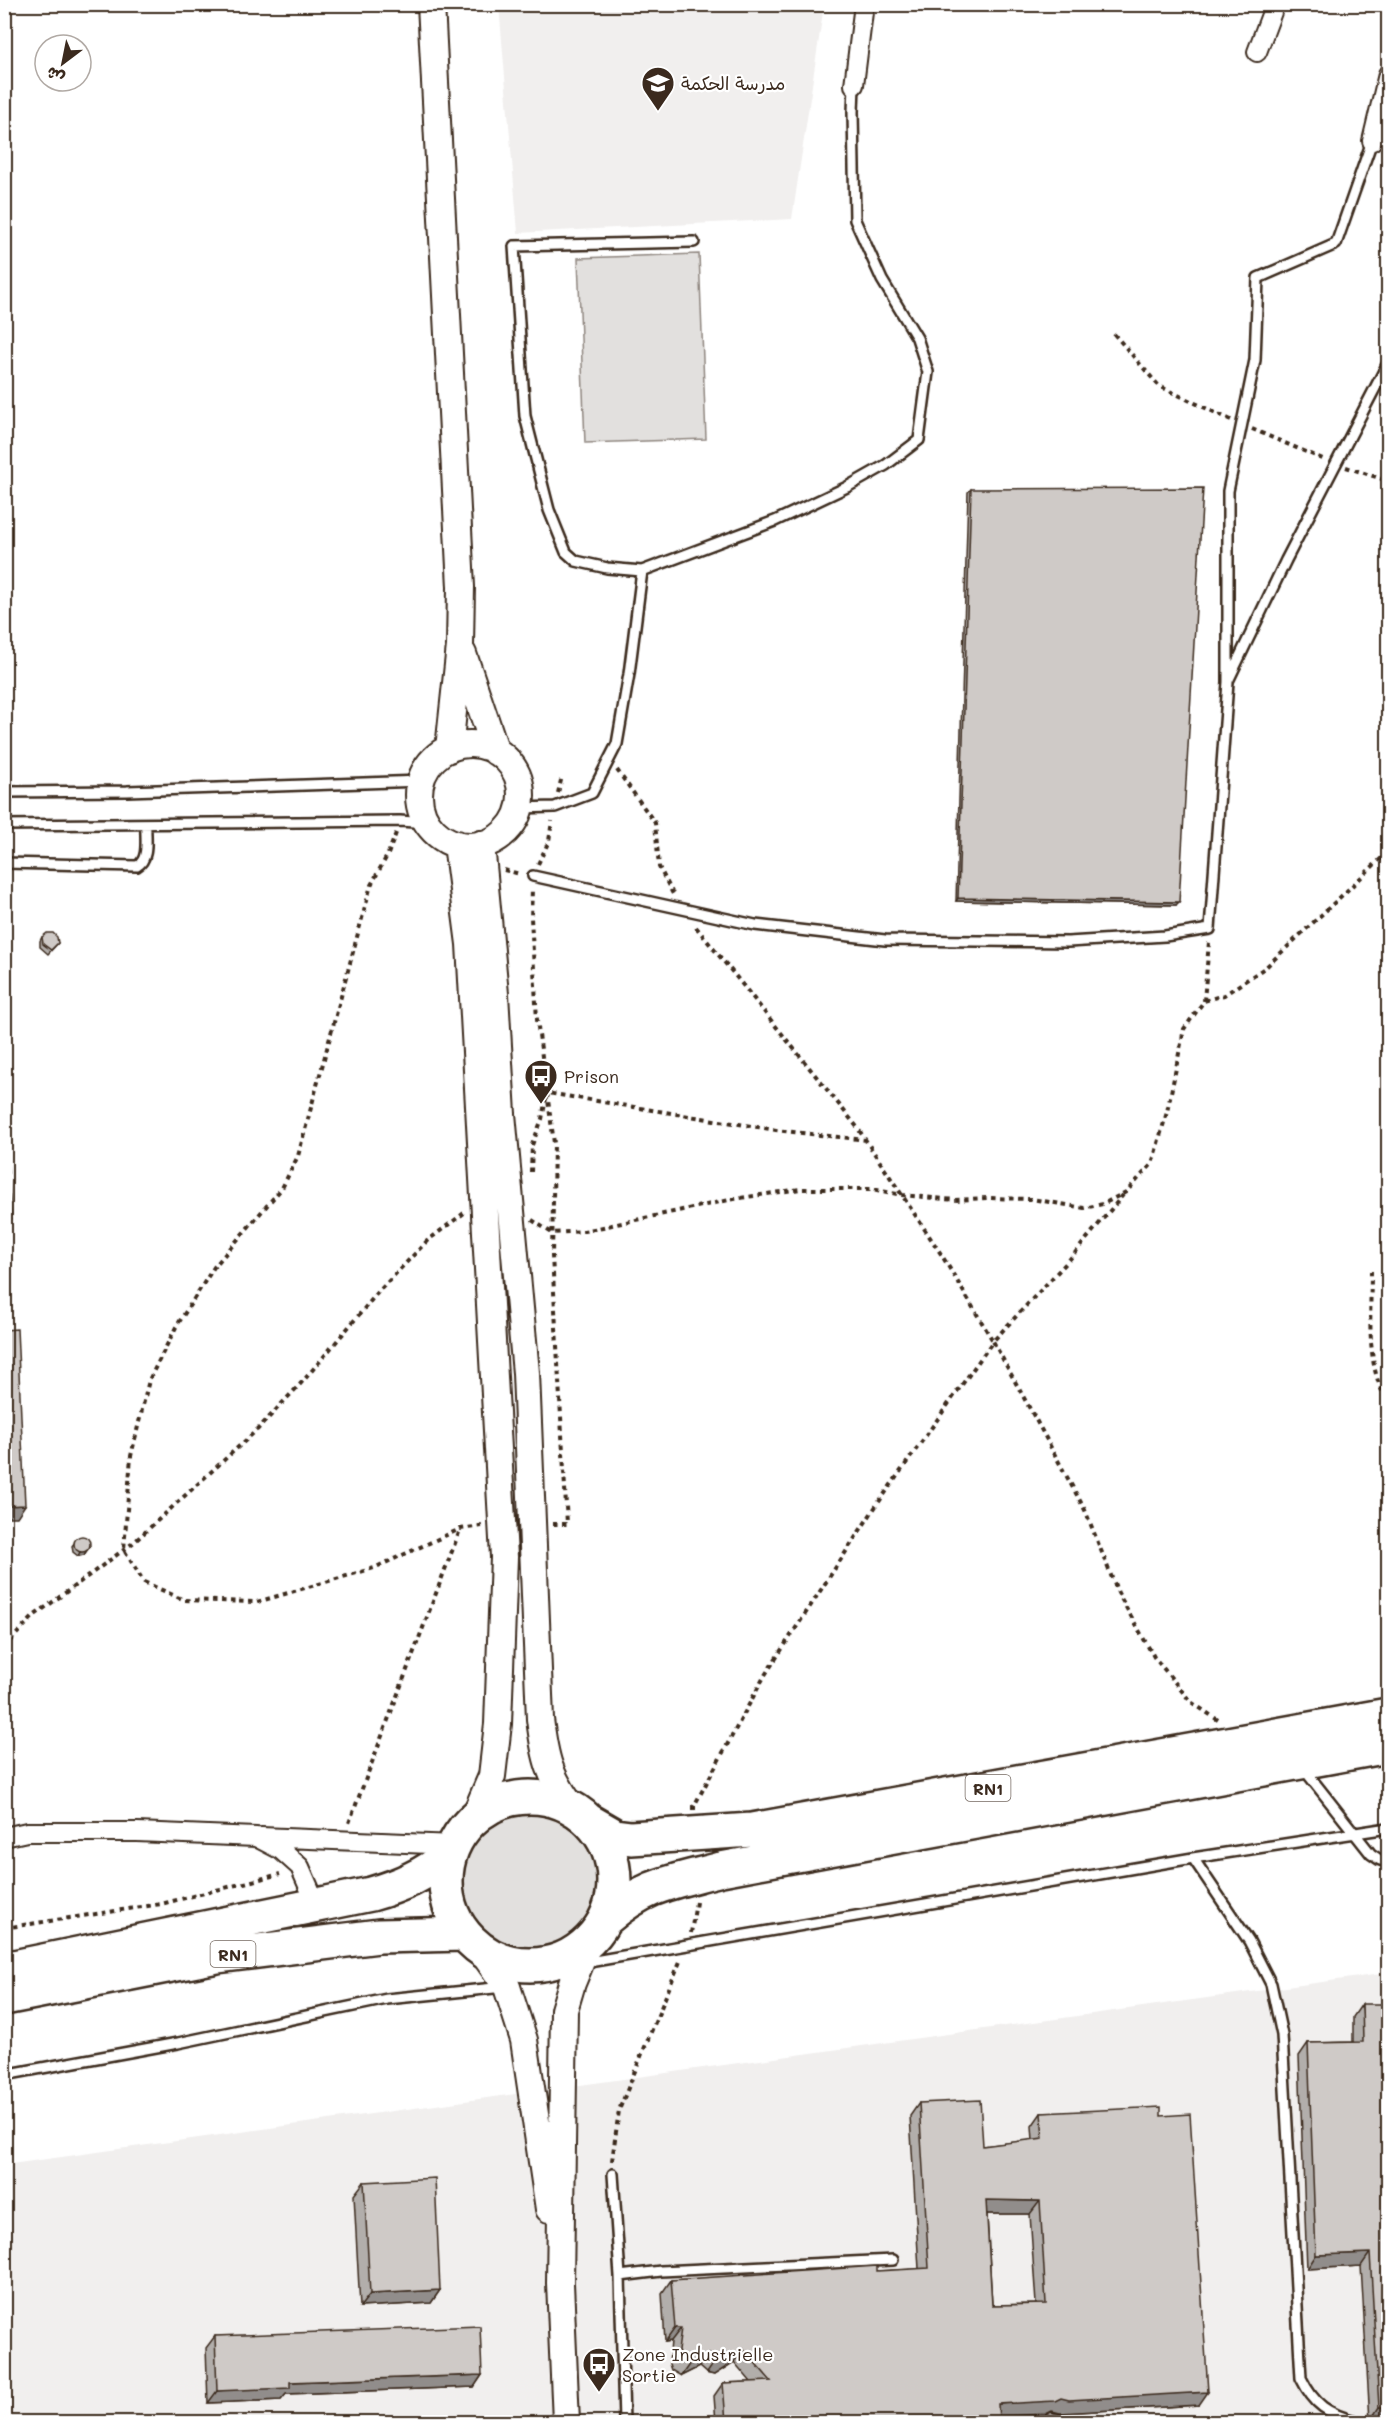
<svg xmlns="http://www.w3.org/2000/svg" width="1393" height="2427" viewBox="0 0 1393 2427" font-family="Mali,'Playpen Sans Arabic',sans-serif">
<rect width="100%" height="100%" fill="#fff"/>
<filter id="ink" filterUnits="userSpaceOnUse"><feTurbulence type="fractalNoise" baseFrequency=".0167" numOctaves="2"/><feDisplacementMap in="SourceGraphic" scale="12" xChannelSelector="R" yChannelSelector="G"/><feConvolveMatrix kernelMatrix="1 2 1 2 8 2 1 2 1" color-interpolation-filters="sRGB"/></filter>
<g filter="url(#ink)">
<!-- built -->
<path fill="#f1efee" d="M499 5H824L792 219 518 233Z
M1388 1973V2422H5L4 2165Z"/>
<!-- green -->
<path fill="#e2e0de" stroke="#8e857e" stroke-width="1.5" d="M699 254 706 439 585 443 578 258Z
M457 1881a73 73 0 1 1 146 0a73 73 0 1 1-146 0Z"/>
<g fill="none" stroke-linecap="round" stroke-linejoin="round">
<!-- lane casing -->
<g stroke="#3b2a1e" stroke-width="14">
<path id="lane" d="M694 242 514 246 525 416 549 510 566 552 576 561 607 568 642 571 775 521 847 487 886 465 919 440 928 372 917 338 882 280 855 220 853 112 854 85
M1229 679 1286 560 1388 363
M4 792 127 791 422 781
M519 808 555 807 592 793 617 744 629 674 642 571
M4 825 400 821 427 823
M4 863 137 866C150 859 145 837 146 824
M533 876 755 925 885 940 1068 942 1165 936 1210 929 1228 682V491L1255 360 1258 278 1336 244 1372 141
M1303 1768 1371 1854 1380 1860 1388 1862
M1193 1858 1249 1941 1271 1984 1282 2035 1301 2378C1314 2405 1328 2414 1356 2421
M583 1963 1193 1858 1388 1828
M4 2075 178 2043 387 1999 504 1987
M613 2174 620 2276 624 2422
M620 2276 661 2271 893 2260
M1051 2418 1071 2422"/>
</g>
<!-- street casing -->
<g stroke="#3b2a1e" stroke-width="22">
<path id="street" d="M1257 52 1275 4
M854 85 864 4
M1372 141 1388 74
M4 1837 27 1832H137L256 1837 281 1850 300 1867 317 1906
M261 1837 454 1845"/>
</g>
<!-- secondary casing -->
<g stroke="#3b2a1e" stroke-width="30">
<path id="secondary" d="M431 4 461 587 460 646 449 749
M463 654 496 752
M419 795a51 51 0 1 1 102 0a51 51 0 1 1-102 0Z
M457 844 470 944 504 1557 498 1724 492 1776 474 1818
M481 844 495 994 502 1114 526 1373 540 1719C545 1759 549 1776 574 1810
M481 1950 507 1987 524 2040 549 2209
M566 2422 560 2283 564 2010 572 1983 588 1944"/>
</g>
<!-- highway casing -->
<g stroke="#3b2a1e" stroke-width="38">
<path id="highway" d="M446 1881a84 84 0 1 1 168 0a84 84 0 1 1-168 0Z
M589 1821 615 1836 631 1838 752 1830 1388 1715
M607 1918C646 1884 673 1882 721 1869L1388 1746
M4 1969 371 1894C403 1885 423 1875 450 1855
M4 1998 217 1956 379 1936 464 1934"/>
</g>
<!-- path -->
<path stroke="#3b2a1e" stroke-width="4" stroke-dasharray="4.5 4.5" stroke-linecap="butt" d="M1114 334 1159 386 1231 420
M1252 429 1325 460
M1346 467 1388 481
M617 770 655 823 659 867 673 894
M558 793 562 776
M396 833 388 854 371 885 298 1156 282 1188 214 1267 176 1327 149 1380 131 1456 124 1550 144 1582 184 1600 257 1602 374 1568 460 1529 482 1526
M538 864 549 841 552 821
M504 870 520 874
M696 927 857 1127 941 1254 993 1341 1069 1260 1123 1195
M1204 1001 1209 942
M531 1172 532 1145 542 1119 547 1093 537 1020 531 918 532 889
M532 1220 552 1233 584 1231 734 1199 800 1189H872L902 1195 955 1200 987 1198 1032 1199 1084 1208 1103 1204 1126 1192 1152 1164 1167 1112 1184 1029 1204 1001 1224 995 1266 967 1388 852
M1371 1271C1371 1310 1365 1369 1388 1401
M553 1524H567L552 1256 554 1143 547 1093 776 1130 866 1140
M4 1647 35 1615 133 1543 258 1429 304 1380 379 1291 427 1241 464 1213
M694 1810V1806L765 1675 876 1506 993 1341 1085 1510 1118 1593 1154 1657 1191 1702 1218 1720
M349 1823 460 1530
M4 1928 161 1904 280 1874
M691 1933 696 1902
M612 2161 619 2110 681 1959"/>
<!-- lane -->
<use href="#lane" stroke="#fff" stroke-width="9"/>
<!-- street -->
<use href="#street" stroke="#fff" stroke-width="18"/>
<!-- secondary -->
<use href="#secondary" stroke="#fff" stroke-width="26"/>
<!-- highway -->
<use href="#highway" stroke="#fff" stroke-width="33"/>
</g>
<!-- wall -->
<path fill="#b2aeab" stroke="#3b2a1e" stroke-width="1.5" fill-rule="evenodd" d="M971 489 1176 905 956 901 968 492Z
M42 937 58 943 48 954 40 947V941Z
M78 1538 90 1546 84 1555 78 1556 73 1552 72 1546Z
M1362 2004 1389 2420 1370 2421 1361 2266 1307 2269 1299 2056 1308 2043 1353 2042V2017Z
M919 2103 983 2146 1033 2140 1032 2126 1041 2113 1161 2116 1199 2405 1060 2413 1052 2411 1046 2414 999 2416V2422H716L714 2396 723 2383 751 2382 734 2362 714 2375 706 2373 699 2367 681 2376 671 2370 669 2364 671 2341 665 2342 662 2293 671 2280 919 2269 910 2116ZM987 2214H1030L1036 2304 992 2305Z
M364 2182 440 2290 431 2303 360 2307 354 2195Z
M215 2336 482 2375 474 2387 286 2394 281 2400 208 2403 206 2348Z"/>
<!-- shaded-wall -->
<path fill="#918d8b" stroke="#3b2a1e" stroke-width="1.5" d="M958 898 1179 902 1176 905 956 901Z
M4 1219H11L4 1228Z
M25 1505 17 1517H4V1506Z
M86 1551 84 1555 78 1556 80 1552Z
M986 2200 1040 2201 1030 2214H977Z
M1370 2253 1361 2266 1307 2269 1316 2255Z
M440 2290 431 2303 360 2307 370 2294Z
M675 2328H681L671 2341 665 2342Z
M743 2349 734 2362 714 2375 706 2373 715 2360Z
M709 2354 699 2367 681 2376 690 2363Z
M482 2375 474 2387 286 2394 281 2400 208 2403 217 2391 290 2382Z
M1208 2392 1199 2405 1060 2413 1052 2411 1046 2414 989 2417 998 2404 1061 2398Z
M1379 2407H1389V2420L1370 2421Z"/>
<!-- building -->
<path fill="#cfcac7" stroke="#3b2a1e" stroke-width="1.5" fill-rule="evenodd" d="M1203 488 1179 902 958 898 971 489Z
M47 933H53L57 937 58 943 51 950 43 944 42 937Z
M4 1115 11 1219H4Z
M17 1329 25 1505 4 1506V1330Z
M74 1544a8 8 0 1 1 16 0a8 8 0 1 1-16 0Z
M1362 2004H1389V2407H1379L1370 2253 1316 2255 1308 2043 1363 2042Z
M980 2100 983 2146 1043 2138 1041 2113 1161 2107V2116L1190 2114 1208 2392 1069 2400 1061 2398 1055 2401 998 2404 999 2422H726L723 2383 771 2381 743 2349 724 2362 715 2360 709 2354 690 2363 680 2357 678 2351 681 2328H675L671 2280 877 2266V2271L929 2268 919 2103ZM986 2200 1040 2201 1046 2304 992 2305Z
M435 2178 440 2290 370 2294 364 2182Z
M480 2326 482 2375 290 2382V2388L217 2391 215 2336Z"/>
</g>
<!-- icons -->
<defs>
<g id="school-pin" transform="scale(1.725)"><path d="M0 17L-7.5 6A9.5 9.5 0 1 1 7.5 6Z" fill="#3b2a1e" stroke="#fff"/><path d="M0-5L7-2L0 1L-7-2ZM-4 1L0 2.5L4 1V4Q0 6-4 4Z" fill="#fff"/></g>
<g id="bus-pin" transform="scale(1.725)"><path d="M0 17L-7.5 6A9.5 9.5 0 1 1 7.5 6Z" fill="#3b2a1e" stroke="#fff"/><path d="M-5-6H5V4H4V6H2V4H-2V6H-4V4H-5ZM-3.5-4V0h7V-4ZM-3.5 1.2v1.5H-2V1.2ZM2 1.2v1.5H3.5V1.2Z" fill="#fff"/></g>
</defs>
<g fill-rule="evenodd">
<use href="#school-pin" x="658" y="83"/>
<use href="#bus-pin" x="541" y="1076"/>
<use href="#bus-pin" x="599" y="2364"/>
</g>
<g text-anchor="middle" dominant-baseline="central" stroke-width="4.5" stroke-linejoin="round" paint-order="stroke">
<!-- shield labels -->
<g fill="#fff" stroke="#766a62" stroke-width="1.5">
<rect x="965.5" y="1775" width="45" height="26" rx="4.5"/>
<rect x="210.5" y="1941" width="45" height="26" rx="4.5"/>
</g>
<g font-size="16" font-weight="bold" fill="#3b2a1e">
<text x="988" y="1788">RN1</text>
<text x="233" y="1954">RN1</text>
</g>
<!-- poi labels -->
<g font-size="18" fill="#3b2a1e" stroke="#fff" text-anchor="start">
<text x="681" y="83">مدرسة الحكمة</text>
<text x="564" y="1076">Prison</text>
<text x="622" y="2354">Zone Industrielle<tspan x="622" dy="21">Sortie</tspan></text>
</g>
</g>
<!-- margin -->
<rect width="1393" height="2427" fill="none" stroke="#fff" stroke-width="24"/>
<rect x="12" y="12" width="1369" height="2403" fill="none" stroke="#3b2a1e" stroke-width="2" filter="url(#ink)"/>
<!-- north arrow -->
<g transform="translate(63 63) rotate(212)"><circle r="28" fill="#ffffff" stroke="#b1aaa5" stroke-width="1.5"/>
<path d="M0-4.5L10 22L0 15L-10 22Z" fill="#3b2a1e"/>
<text y="-9" font-size="16" font-weight="bold" text-anchor="middle" fill="#3b2a1e">ش</text>
</g>
</svg>
